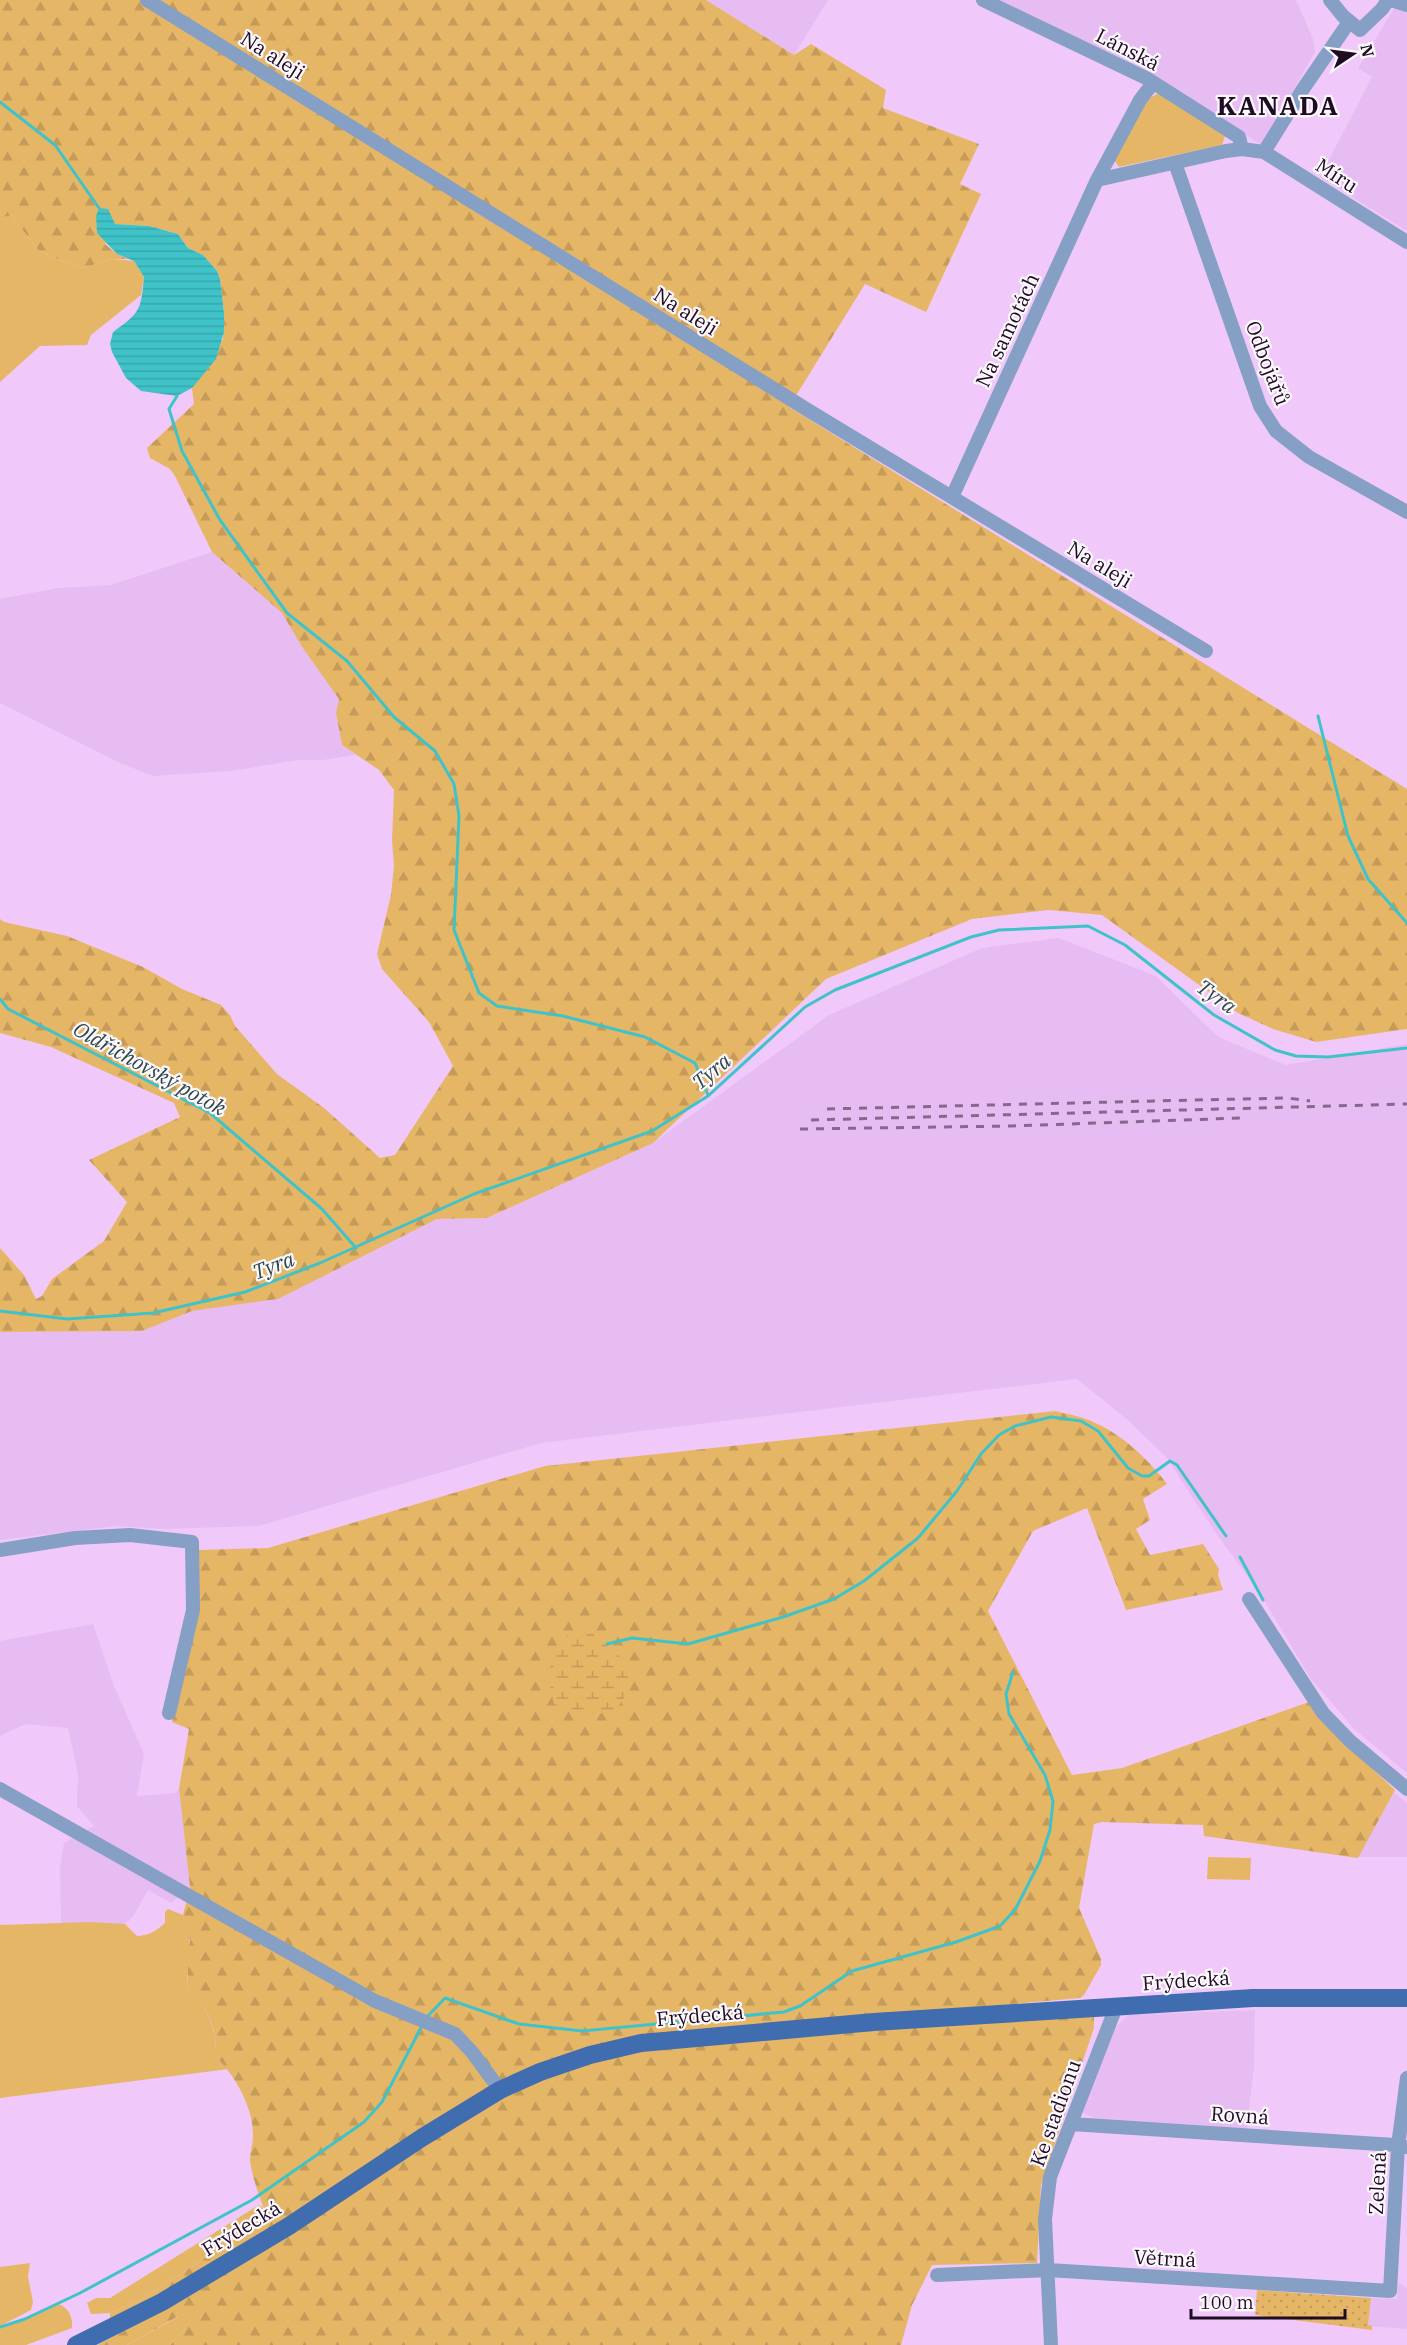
<svg xmlns="http://www.w3.org/2000/svg" width="1407" height="2345" viewBox="0 0 1407 2345" font-family="'IBM Plex Serif',serif">
<defs>
<pattern id="forest-firs" width="22" height="20" patternUnits="userSpaceOnUse" patternTransform="scale(1.5)"><rect width="22" height="20" fill="#e6b667"/><path d="M5 1l3.5 6h-7zM16 11l3.5 6h-7z" fill="#c59b59"/></pattern>
<pattern id="wetland-marsh" width="20" height="14" patternUnits="userSpaceOnUse" patternTransform="scale(1.5)"><rect width="20" height="14" fill="#e6b667"/><path d="M1 5h8M5 5V1M11 12h8M15 12V8" fill="none" stroke="#c59b59"/></pattern>
<pattern id="park-dots" width="8" height="8" patternUnits="userSpaceOnUse" patternTransform="scale(1.5)"><rect width="8" height="8" fill="#e6b667"/><path d="M2 2h.1M6 6h.1" fill="none" stroke="#c59b59" stroke-width="1.8" stroke-linecap="round"/></pattern>
<pattern id="water-rules" width="6" height="5" patternUnits="userSpaceOnUse" patternTransform="scale(1.5)"><rect width="6" height="5" fill="#3fc3c8"/><path d="M0 2.5h6" fill="none" stroke="#37a6ac"/></pattern>
</defs>
<rect width="100%" height="100%" fill="#f0c9fa"/>
<!-- built -->
<path fill="#e7bcf2" d="M706 0H828L794 55Z
M997 0H1296L1313 39 1315 52 1262 145 1136 65Z
M1396 5 1407 10V231L1320 177 1372 77 1358 68Z
M212 552 282 613 302 647 339 699 336 713 342 745 356 755 323 760H298L231 771 153 776 118 762 0 703V599L58 588 111 585Z
M1059 938 1156 976 1218 1037 1286 1065 1407 1044V1773L1355 1730 1311 1679 1258 1590 1220 1539 1166 1457 1130 1422 1077 1379 541 1443 259 1526 164 1529 116 1526 0 1540V1332L142 1331 192 1311 278 1299 437 1219 487 1218 653 1143 829 1015 982 948Z
M93 1624 114 1686 144 1754 137 1796 175 1793 179 1789 190 1888 171 1903 148 1890 134 1915 125 1924 61 1923 60 1868 64 1843 94 1826 77 1806 78 1774 68 1728 25 1724 0 1736V1641Z
M1387 1787 1407 1803V1857H1357Z
M1255 2010 1254 2065 1247 2130 1099 2121 1082 2112 1112 2031 1128 2015Z
M1398 2283 1407 2288V2329L1368 2326 1371 2298 1397 2299Z"/>
<!-- grass -->
<path fill="#e6b667" d="M1159 93 1225 136 1222 145 1119 167 1112 157 1142 102Z
M5 215H11L39 251 67 263 83 268 113 259 134 261 144 277 141 295 91 335 87 345 40 346 0 382V218Z
M1208 1857 1251 1858 1250 1880 1207 1879Z
M168 1909 183 1915C186 1927 190 1940 191 1952 191 1963 186 1974 187 1985 188 1993 195 1994 199 1999 211 2016 217 2037 216 2057L229 2069 0 2098V1925L90 1922 125 1924 137 1936C148 1936 156 1931 165 1923V1912Z
M259 2205 262 2207 268 2218 137 2302 110 2313 91 2314 87 2303 96 2298H110Z
M30 2263 28 2277 33 2302 31 2310 0 2326V2267Z
M58 2304C69 2307 73 2318 72 2328L26 2345H0V2328Z
M178 2317 185 2329 170 2345H127Z"/>
<!-- forest -->
<path fill="url(#forest-firs)" d="M0 0H706L794 55 811 44 886 90 883 108 979 144 960 184 981 194 926 312 865 284 789 407 1407 789V1029L1316 1042 1273 1029 1238 1013 1102 915 1049 910 972 919 826 979 653 1143 487 1218 437 1219 278 1299 192 1311 142 1331 0 1332V1248L24 1275 36 1299 42 1296 52 1279 104 1241 127 1202 89 1160 180 1117 174 1103 51 1047 0 1033V919L4 922 67 936 143 967 182 989 221 1005 230 1015 235 1026 277 1074 324 1108 380 1158 395 1155 453 1066 429 1022 382 969 377 954 391 895 394 865 392 841 394 790 379 770 342 745 336 713 339 699 302 647 282 613 212 552 175 476 170 469 150 458 147 448 194 404 192 388 223 339 224 313 220 279 217 271 203 255 188 248 178 234 149 226 115 224 105 244 117 254 129 259H113L83 268 67 263 39 251 11 215 0 218Z
M1055 1411C1067 1414 1080 1416 1091 1421 1121 1433 1148 1459 1167 1484L1143 1499 1150 1520 1136 1529 1150 1555 1203 1544 1219 1569 1218 1575 1223 1590 1126 1610 1087 1508 1033 1531 988 1611 1072 1775 1122 1768 1309 1702 1325 1724 1395 1790 1358 1858 1204 1836 1203 1825 1102 1822 1094 1824 1079 1908 1101 1959V1965L1084 1995 1080 1998 957 2009 588 2047 285 2219 159 2296 110 2321V2313L137 2302 268 2218C262 2206 251 2173 250 2160 250 2152 253 2144 253 2136 254 2109 235 2075 216 2057 217 2034 210 2005 189 1992L187 1985 190 1940 185 1932 183 1915 190 1887 179 1789 189 1729 172 1722 195 1621 199 1550 268 1548 545 1466Z
M1094 2016V2028L1041 2185 1037 2263 932 2265 912 2305 901 2345H170L185 2329 177 2317 127 2345H97L166 2309 504 2096 543 2079 592 2062 642 2050 875 2030Z"/>
<!-- wetland -->
<path fill="url(#wetland-marsh)" d="M583 1626 624 1660 630 1685C627 1691 623 1701 618 1706 601 1722 572 1709 554 1704L547 1673 567 1635Z"/>
<!-- park -->
<path fill="url(#park-dots)" d="M1257 2290 1371 2298 1368 2325 1372 2326V2330L1255 2315Z"/>
<!-- water -->
<path fill="url(#water-rules)" d="M99 208 108 209 115 224 149 226 178 234 188 248 203 255 217 271 220 279 224 313V332L216 359 192 388 177 396 141 391 126 378 112 352 110 344 113 332C140 313 141 310 144 277L134 261 117 254 97 233 96 216Z"/>
<g fill="none" stroke-linecap="round" stroke-linejoin="round">
<!-- stream -->
<path stroke="#3fc3c8" stroke-width="3" d="M0 102 55 145 99 208
M177 396 169 409 182 451 220 520 287 613 347 661 394 717 435 751 454 784 459 816 454 930 479 993 497 1006 563 1016 645 1037 695 1063 708 1095
M1318 716 1348 836 1368 879 1407 923
M0 999 8 1009 210 1113 322 1209 356 1248
M0 1311 67 1319 153 1313 245 1292 320 1263 474 1194 652 1131 708 1096 805 1007 835 990 971 937 999 930 1088 926 1125 945 1214 1015 1275 1050 1296 1056 1328 1057 1407 1048
M1240 1557 1263 1600
M607 1644 632 1638 688 1644 783 1617 834 1599 864 1581 918 1538 957 1491 981 1454 999 1435 1015 1426 1051 1417 1081 1421 1098 1431 1128 1468 1142 1476H1149L1170 1461 1177 1465 1226 1536
M427 2017 445 1998 519 2024 582 2031 784 2012 800 2006 852 1971 956 1942 1000 1926 1015 1910 1040 1861 1050 1830 1053 1801 1045 1775 1009 1714 1006 1694 1013 1672
M0 2327 25 2319 80 2293 252 2200 364 2122 382 2102 422 2026"/>
<!-- minor -->
<path stroke="#869fc5" stroke-width="14" d="M147 0 811 412 1206 651
M983 0 1146 78 1239 137 1242 149
M1330 0 1343 16 1360 30 1382 9 1388 0
M1391 0 1407 5
M1264 152 1303 89 1349 22
M1175 163 1260 406 1276 431 1309 457 1407 512
M1097 180 1226 151 1242 149 1264 152 1407 242
M952 497 1097 180 1140 100 1153 83
M0 1550 75 1538 130 1535 192 1542 193 1610 169 1713
M1249 1599 1323 1713 1350 1741 1407 1789
M0 1789 375 2001 455 2034 472 2052 500 2090
M1071 2124 1395 2145 1405 2147
M937 2275 1048 2270 1390 2291 1398 2146 1407 2078
M1051 2345 1045 2219 1050 2177 1116 2007"/>
<!-- major -->
<path stroke="#406cb0" stroke-width="18" d="M76 2345 162 2302 289 2226 423 2137 500 2090 540 2072 590 2055 641 2043 874 2022 1253 1998H1407"/>
<!-- rail -->
<path stroke="#85698d" stroke-width="3" stroke-dasharray="8 8" stroke-linecap="butt" d="M827 1109 1195 1100 1288 1098 1310 1101
M811 1120 1407 1104
M800 1129 1012 1126 1240 1118"/>
</g>
<g text-anchor="middle" dominant-baseline="central" stroke-width="4.5" stroke-linejoin="round" paint-order="stroke">
<!-- street labels -->
<g font-size="20" fill="#1d0c22" stroke="#fdf8fe">
<text transform="translate(1128 49) rotate(27)">Lánská</text>
<text transform="translate(273 55) rotate(32)">Na aleji</text>
<text transform="translate(1337 175) rotate(33)">Míru</text>
<text transform="translate(686 311) rotate(32)">Na aleji</text>
<text transform="translate(1007 330) rotate(-65)">Na samotách</text>
<text transform="translate(1268 363) rotate(69)">Odbojářů</text>
<text transform="translate(1100 564) rotate(31)">Na aleji</text>
<text transform="translate(1186 1980) rotate(-4)">Frýdecká</text>
<text transform="translate(700 2015) rotate(-5)">Frýdecká</text>
<text transform="translate(1055 2113) rotate(-70)">Ke stadionu</text>
<text transform="translate(1240 2115) rotate(4)">Rovná</text>
<text transform="translate(1377 2183) rotate(-87)">Zelená</text>
<text transform="translate(241 2228) rotate(-31)">Frýdecká</text>
<text transform="translate(1165 2258) rotate(3)">Větrná</text>
</g>
<!-- water labels -->
<g font-size="21" font-style="italic" fill="#2c4849" stroke="#fdf8fe">
<text transform="translate(1217 996) rotate(35)">Tyra</text>
<text transform="translate(150 1068) rotate(29)">Oldřichovský potok</text>
<text transform="translate(711 1071) rotate(-40)">Tyra</text>
<text transform="translate(273 1265) rotate(-21)">Tyra</text>
</g>
<!-- district labels -->
<g font-size="26" font-weight="bold" letter-spacing="1.5" fill="#1d0c22" stroke="#fdf8fe">
<text x="1278" y="105">KANADA</text>
</g>
</g>
<!-- north arrow -->
<g transform="translate(1353 54) rotate(77)" stroke="#fdf8fe" stroke-width="4.5" paint-order="stroke">
<path d="M0-4.5L10 22L0 15L-10 22Z" fill="#1d0c22"/>
<text y="-9" font-size="16" font-weight="bold" text-anchor="middle" fill="#1d0c22">N</text>
</g>
<!-- scale -->
<path d="M1191 2309v9h154v-9" fill="none" stroke="#1d0c22" stroke-width="3"/>
<text x="1200" y="2309" font-size="18" fill="#1d0c22" stroke="#fdf8fe" stroke-width="4.5" paint-order="stroke">100 m</text>
</svg>
